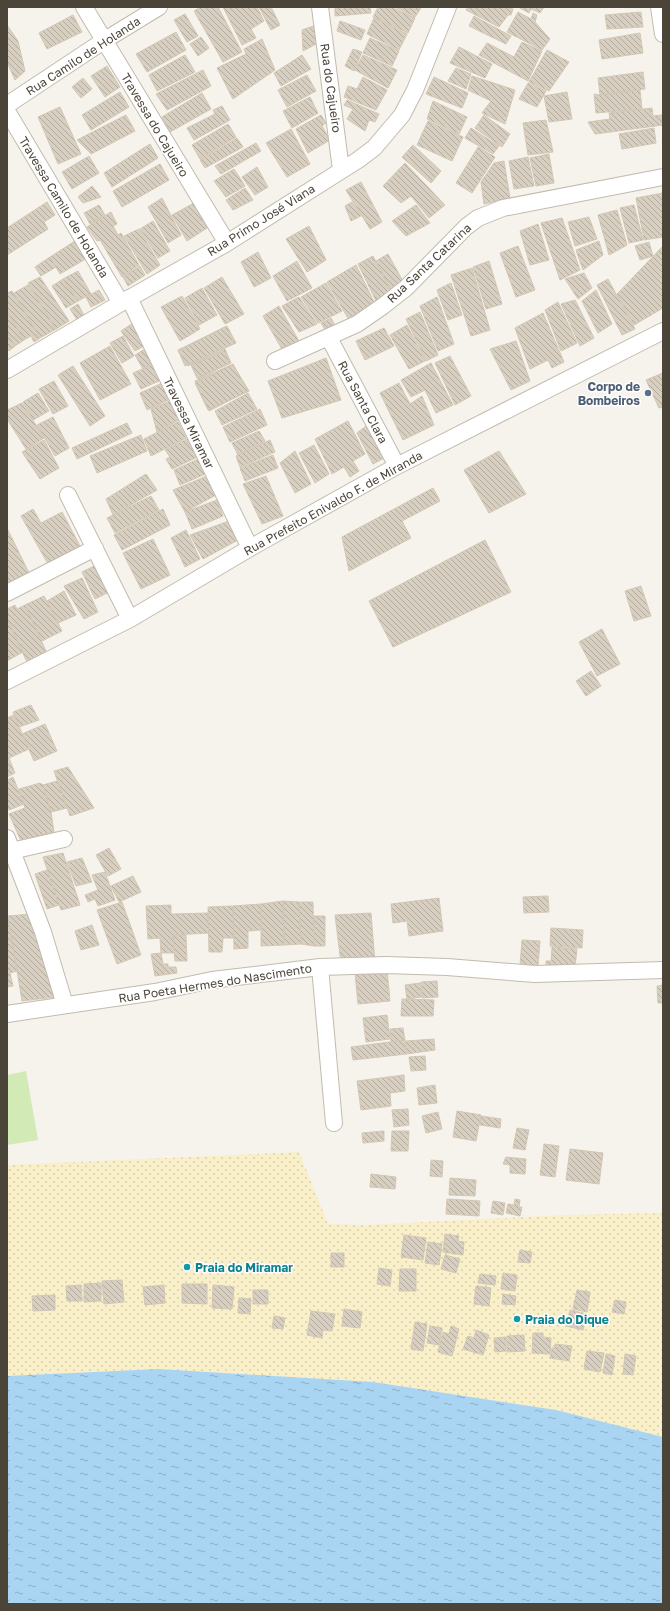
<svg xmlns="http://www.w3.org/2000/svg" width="670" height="1611" viewBox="0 0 670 1611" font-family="'Golos Text',sans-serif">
<defs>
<pattern id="sand-dots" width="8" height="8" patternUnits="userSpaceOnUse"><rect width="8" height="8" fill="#f9efc9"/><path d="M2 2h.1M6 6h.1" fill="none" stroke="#d7cead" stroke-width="1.8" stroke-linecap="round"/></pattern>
<pattern id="water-ripples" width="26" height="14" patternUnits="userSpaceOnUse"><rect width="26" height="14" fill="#a9d4f2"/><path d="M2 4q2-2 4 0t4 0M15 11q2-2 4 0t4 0" fill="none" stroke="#8caec5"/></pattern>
<pattern id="building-back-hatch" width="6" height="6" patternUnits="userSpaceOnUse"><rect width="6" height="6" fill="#d8cfc1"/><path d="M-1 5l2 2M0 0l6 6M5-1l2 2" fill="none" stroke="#b1aa9e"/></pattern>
</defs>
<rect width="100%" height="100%" fill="#f6f3ec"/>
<!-- sand -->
<path fill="url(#sand-dots)" d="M299 1152 328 1224 364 1225 564 1215 663 1213V1437L556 1410 373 1382 159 1369 7 1376V1165Z"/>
<!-- park -->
<path fill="#d2eab5" d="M26 1071 38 1140 7 1145V1075Z"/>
<!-- water -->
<path fill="url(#water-ripples)" d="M159 1369 373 1382 556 1410 663 1437V1604H7V1376Z"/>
<!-- building -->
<path fill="url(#building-back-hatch)" stroke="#d3c7b4" d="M201 7H218L242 52 223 62 194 11Z
M223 7H257L264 21 251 29 256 38 242 45Z
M259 7H271L280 25 271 30Z
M335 7H370L371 13 335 16Z
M378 7H391L415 18 408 33 373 17Z
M395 7H418L421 8 415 17Z
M468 7H508L513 9 511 15H508L499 27 466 10Z
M518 7H544L540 13 531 9 529 13Z
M518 12 531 19 533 13 537 15 535 22 550 39 542 50 507 32Z
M641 12 643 27 607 29 605 15Z
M185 14 198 36 187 42 174 20Z
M73 15 82 32 47 49 39 33Z
M474 16 511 36 506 44 469 26Z
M374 18 407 34 399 50 367 34Z
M340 21 365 30 361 40 337 31Z
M7 25 18 41 25 71 15 80 7 62Z
M316 25 318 43 303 51 302 30Z
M176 32 186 50 147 72 136 54Z
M640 33 643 53 602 59 599 40Z
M201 37 209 48 198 56 190 44Z
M370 38 399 51 392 66 363 53Z
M262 39 275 70 233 99 217 68 246 54 244 49Z
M522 42 542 51 528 81 479 55 487 43 514 57Z
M459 47 492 64 485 78 450 63Z
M353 49 362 52 354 71 345 66Z
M547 50 569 62 549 91 529 82Z
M185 55 195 72 157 91 149 75Z
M302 55 311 69 281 86 274 73Z
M363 55 397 70 388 88 355 70Z
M107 66 120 87 105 97 91 76Z
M456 68 471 74 466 89 448 81Z
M203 70 211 86 167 110 156 94Z
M643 72 645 89 600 95 598 78Z
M307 75 316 91 287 107 278 90Z
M472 76 515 90 505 124 482 113 491 101 468 90Z
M363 77 387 90 376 110 344 97 348 86 357 89Z
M434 77 468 93 462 108 426 94Z
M83 78 92 89 81 98 72 87Z
M528 83 546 91 537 107 519 99Z
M640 90 642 109 596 113 594 94 600 95Z
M120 92 129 107 91 130 82 115Z
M567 92 572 119 549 122 544 96Z
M202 93 211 109 170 132 162 117Z
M310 97 318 113 292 128 283 111Z
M347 100 379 114 375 122 369 120 365 131 347 119 353 109 344 105Z
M433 101 467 117 459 134 427 119Z
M222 106 230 120 194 140 187 128 215 114 213 110Z
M60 107 81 154 58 164 38 117Z
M652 108 653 116 662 115 663 125 595 134 588 122 610 119 609 113Z
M126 115 135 131 91 154 77 140Z
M321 115 326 123 322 126 330 140 308 153 296 129Z
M484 115 510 134 502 147 475 128Z
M546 120 553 152 528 155 523 123Z
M428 121 463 137 452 161 417 145Z
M228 124 236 137 200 159 192 145Z
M471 128 499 146 493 154 465 138Z
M654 128 656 143 622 149 619 134Z
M291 129 310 164 287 177 266 143Z
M237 138 243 147 205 168 200 160Z
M256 143 261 151 221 174 215 166Z
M150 144 158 158 112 187 104 173Z
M413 145 441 171 431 183 402 157Z
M478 147 495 157 472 193 456 183Z
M549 154 554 183 536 186 530 158Z
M89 156 99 173 72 189 62 172Z
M528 157 534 186 514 189 509 161Z
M504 161 510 198 484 204 481 182 494 163Z
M405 163 445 205 429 218 411 196 401 203 383 186Z
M160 164 169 180 122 207 113 191Z
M257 167 268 187 255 195 242 177Z
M234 169 245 186 226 197 214 181Z
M361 182 382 222 370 229 346 190Z
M92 186 101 197 83 203 78 197Z
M245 188 253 200 233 210 226 200Z
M663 193V237L644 240 636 198Z
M162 198 181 235 168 243 148 207Z
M47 202 55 215 44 222 48 229 7 255V228Z
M352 202 361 216 351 221 345 206Z
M194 203 207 228 187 241 172 215Z
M99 205 105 215 90 224 84 213Z
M416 205 430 223 406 236 392 221Z
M634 205 643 240 629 243 620 208Z
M617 210 627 245 609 255 598 215Z
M111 212 117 224 113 226 118 235 121 233 139 265 122 277 100 240 97 241 87 227Z
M589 217 597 239 575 246 568 222Z
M562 218 580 270 560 280 541 223Z
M153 221 170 251 158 258 140 229Z
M538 224 549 260 530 265 520 231Z
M309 226 326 260 307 272 286 239Z
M139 229 160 265 147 274 124 236Z
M78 239 89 257 60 274 50 257Z
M599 241 603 255 583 270 576 250Z
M649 242 653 256 640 260 635 246Z
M518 246 535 290 516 297 500 253Z
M663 246V308L634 325 617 294Z
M258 252 271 278 254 287 241 262Z
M388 254 404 283 391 290 376 261Z
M373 256 393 295 378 305 358 264Z
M50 257 56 267 41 276 35 267Z
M297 261 312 288 287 301 273 276Z
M489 261 502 304 486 309 473 267Z
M356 265 375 304 349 320 327 282Z
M140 266 145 275 128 286 123 277Z
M472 268 490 330 471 336 451 275Z
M78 271 91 294 78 301 63 279Z
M584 273 592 288 578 299 565 279Z
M40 277 69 321 56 329 28 283Z
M222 277 244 314 225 324 204 288Z
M63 279 78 301 66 308 52 286Z
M608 279 635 329 622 335 597 285Z
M326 283 342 311 318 323 301 297Z
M451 283 462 315 448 320 437 290Z
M28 285 56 329 40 338 14 293Z
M202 288 217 315 199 325 185 298Z
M99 290 105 300 91 307 86 297Z
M596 290 612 324 598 333 582 301Z
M12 291 40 338 34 342 31 336 24 340 7 312V293Z
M182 296 200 329 180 341 161 307Z
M299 297 317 324 299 332 282 306Z
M437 297 454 344 438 351 420 306Z
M575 300 594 338 580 346 561 304Z
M558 302 577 343 561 351 545 310Z
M78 304 85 317 78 321 70 309Z
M279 306 300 343 283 351 263 316Z
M7 312 24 340 15 346 7 332Z
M420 312 438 355 426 361 406 319Z
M543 313 564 362 552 368 548 360 530 369 515 328Z
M331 318 335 326 326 331 321 323Z
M136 321 148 344 135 351 121 331Z
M407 325 425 361 409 369 390 335Z
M227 326 236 343 185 366 178 350Z
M225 327 234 343 188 366 178 351Z
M384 328 394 346 365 360 356 341Z
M7 332 15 346 9 351 7 349Z
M123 336 134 356 122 363 110 343Z
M516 341 530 381 511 390 490 349Z
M110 346 131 384 100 400 80 363Z
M150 346 158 361 143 369 135 355Z
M225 349 231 363 197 378 191 365Z
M224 351 230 363 198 379 192 366Z
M450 356 471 396 455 405 435 363Z
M326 358 341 400 282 418 268 381Z
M431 363 453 405 436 413 425 390 411 397 401 380Z
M233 364 248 391 209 411 195 381Z
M152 365 161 380 141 389 133 373Z
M233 365 249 391 208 410 195 383Z
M73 366 105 416 90 426 58 375Z
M663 373V407L659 408 646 380Z
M169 380 177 396 147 410 140 393Z
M54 381 68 406 53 414 39 389Z
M399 383 410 404 422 396 434 425 403 440 380 393Z
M38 393 49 411 33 420 23 402Z
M248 393 257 409 222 425 215 411Z
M175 399 186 416 157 432 151 409Z
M22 403 44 438 26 449 7 419V410Z
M260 409 267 425 230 442 223 427Z
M53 417 69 448 55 456 37 425Z
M348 421 365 454 353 461 359 471 350 477 344 467 332 474 315 439Z
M178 422 186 438 151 456 144 439Z
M127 423 132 433 77 459 72 448Z
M370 423 388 456 373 464 357 433Z
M259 431 265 441 238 455 232 443Z
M141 435 147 451 97 473 90 456Z
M191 437 200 456 172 469 166 459 170 457 165 450Z
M44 440 59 468 40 479 22 452Z
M270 440 275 452 240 467 236 456Z
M314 445 329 474 315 483 299 453Z
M295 451 311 484 295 493 280 463Z
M499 451 526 494 489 513 464 470Z
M273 455 278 468 245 481 240 468Z
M203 457 210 472 180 485 174 470Z
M146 474 157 490 113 515 106 499Z
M207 476 216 495 185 512 173 490Z
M266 476 283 516 262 524 243 484Z
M433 488 440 501 402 521 411 538 349 571 342 537Z
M151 496 159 510 115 533 107 518Z
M217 500 223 516 192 529 185 512Z
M33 509 41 523 62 512 80 546 48 564 21 516Z
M163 509 170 525 122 550 114 535Z
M229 521 238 540 203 559 190 535Z
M7 528 29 573 7 584Z
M186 530 200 559 185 567 171 538Z
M153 539 170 575 141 589 123 553Z
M485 540 511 592 393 647 369 601Z
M100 563 113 590 95 599 82 572Z
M82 578 98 612 84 619 64 586Z
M641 586 651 616 634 621 625 591Z
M64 591 76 615 58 623 47 601Z
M44 596 62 631 42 641 25 605Z
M15 605 17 609 25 605 46 651 27 662 7 619V609Z
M7 619 23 652 7 661Z
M602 629 620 664 597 676 579 642Z
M591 671 601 686 586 696 576 681Z
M31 705 39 720 19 727 13 712Z
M14 715 29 749 7 759V718Z
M45 724 57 751 34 761 22 734Z
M9 758 15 773 7 777V759Z
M68 767 94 808 70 816 54 771Z
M13 777 24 804 9 810 7 806V780Z
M57 781 67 808 51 812 43 785Z
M40 783 43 785 51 812 54 832 21 841 9 814 25 808 19 789Z
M109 848 121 869 108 876 96 855Z
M63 853 80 905 61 910 43 857Z
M82 858 92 882 76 886 67 862Z
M47 870 59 905 47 909 35 874Z
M105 872 115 900 98 906 95 899 88 902 85 895 98 890 92 875Z
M133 876 141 892 119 902 111 886Z
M548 896 549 912 524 913 523 897Z
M439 898 443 931 409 936 407 921 393 923 391 904Z
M283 901 284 945 261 946V904Z
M283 901 299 902 301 944 284 945Z
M122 902 141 955 117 964 97 910Z
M299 902H313L314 946 301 944Z
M261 904V930L248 931V948L234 949 233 906Z
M171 905V914L208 913 209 933 173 935 174 953H161L160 938 148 939 146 906Z
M233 906 234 938H223L222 952H209L208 907Z
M371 913 375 963H341L335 915Z
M31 914 55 997 22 1001 8 916Z
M7 916 12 940H7Z
M314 916H325V946H314Z
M92 925 99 945 81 950 75 931Z
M551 928 583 930 582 948 550 946Z
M173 935H186L187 961H175Z
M7 940H12L17 971 10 973 13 986 7 987Z
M522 940 540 941 538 966 520 965Z
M552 947 577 949 575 967 546 966V961H551Z
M161 953 163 964H168V967H176L177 973 155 976 151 954Z
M387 970 390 1001 358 1004 355 973Z
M437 981 438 997 422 998 421 982Z
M420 983 421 997 407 999 405 985Z
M663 985V1003H658L657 986Z
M402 999 434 1000 433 1016H401Z
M387 1015 390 1039 366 1042 363 1018Z
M403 1028 405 1040 391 1042 390 1029Z
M434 1039 435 1050 406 1054V1041Z
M405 1040 406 1054 353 1060 351 1047Z
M425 1056 426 1070 411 1071 409 1057Z
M404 1075 405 1091 390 1093 391 1106 361 1110 357 1081Z
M435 1085 437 1103 419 1105 417 1088Z
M408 1109 409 1125 394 1127 392 1110Z
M457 1111 481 1115 476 1141 453 1137Z
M438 1112 442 1129 426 1133 422 1116Z
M481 1116 501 1119 500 1128 480 1125Z
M517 1128 529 1130 525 1150 513 1148Z
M384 1131V1141L363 1143 362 1133Z
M392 1131H409L408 1151H391Z
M544 1144 559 1146 555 1177 540 1175Z
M570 1149 603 1153 599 1184 566 1180Z
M506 1157 526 1159 525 1174 510 1173V1165L503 1164Z
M431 1160 443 1161 442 1177 430 1176Z
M371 1174 396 1177 395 1189 370 1187Z
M450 1178 476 1180 475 1196 449 1195Z
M447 1199 480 1201 479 1216 446 1214Z
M515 1199 520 1200 519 1207H522L520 1216 506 1213 508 1204 514 1205Z
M493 1201 505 1203 503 1215 491 1213Z
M445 1234 459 1236 458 1241 464 1242 463 1255 443 1252Z
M404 1235 426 1238 423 1260 401 1257Z
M428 1242 442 1244 439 1265 425 1263Z
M520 1250 532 1252 530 1263 518 1262Z
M331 1253H344V1267H331Z
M445 1255 460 1259 456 1273 441 1269Z
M379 1268 392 1270 390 1286 377 1284Z
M400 1269H416V1291H399Z
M503 1273 517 1275 515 1291 501 1289Z
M480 1274 496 1276 495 1285 478 1283Z
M122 1280 124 1302 104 1304 102 1281Z
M101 1283V1301L84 1302V1284Z
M182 1284H207V1304L182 1303Z
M81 1285 82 1301H67L66 1286Z
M164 1285 165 1303 145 1305 143 1287Z
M213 1285 234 1287 232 1309 212 1308Z
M476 1286 491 1288 489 1306 474 1304Z
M253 1290H268V1304H253Z
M577 1290 590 1292 587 1312 573 1309Z
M503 1294 516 1296 515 1305 502 1304Z
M55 1295V1310L33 1311 32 1296Z
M239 1298 251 1299 250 1314 238 1313Z
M615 1300 626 1302 624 1314 612 1312Z
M344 1309 362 1312 360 1328 342 1326Z
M570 1310 587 1314 583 1330 566 1326Z
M311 1311 335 1314 332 1331 323 1330 322 1338 307 1335Z
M274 1316 285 1318 283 1329 272 1328Z
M415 1322 427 1324 423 1351 411 1349Z
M430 1326 442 1328 439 1345 427 1343Z
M451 1326 459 1329 452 1356 438 1352 443 1332 449 1334Z
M476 1330 489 1335 483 1355 463 1349 468 1336 474 1338Z
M533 1333H543V1337L551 1338 550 1354 532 1353Z
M524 1335 525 1351 507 1352V1336Z
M506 1337V1351L495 1352 494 1338Z
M555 1344 572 1346 569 1361 550 1358 552 1348H555Z
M587 1351 604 1353 600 1372 584 1369Z
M606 1354 615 1356 612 1375 603 1373Z
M625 1354 636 1356 633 1375 623 1374Z"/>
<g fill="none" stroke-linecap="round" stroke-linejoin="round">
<!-- minor casing -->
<g stroke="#c2bbae" stroke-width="18">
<path id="minor" d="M84 7 227 243
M320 7 341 170
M659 7 663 34
M7 105 105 40 159 7
M7 111 121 303
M129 298 250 548
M329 338 397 466
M275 361 357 324 383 306 406 288 466 227 478 218 503 208 663 177
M7 370 121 303 227 243 358 160 374 148 402 115 415 90 448 7
M68 495 130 619
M7 593 95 548
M7 681 130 619 250 548 397 466 663 331
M7 838 43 932 65 1005
M7 852 64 839
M320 967 334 1123
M7 1014 155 992 212 980 320 967 386 965 447 967 535 974 663 970"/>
</g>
<!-- minor -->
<use href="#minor" stroke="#fff" stroke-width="16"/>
</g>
<!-- markers -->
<circle fill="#5c6f8a" stroke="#fff" stroke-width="1.5" cx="648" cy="393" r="4"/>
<g fill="#0f9aa8" stroke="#fff" stroke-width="1.5">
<circle cx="187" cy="1267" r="4"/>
<circle cx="517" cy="1319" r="4"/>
</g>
<g text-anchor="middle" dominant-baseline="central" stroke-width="3" stroke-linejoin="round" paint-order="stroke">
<!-- street labels -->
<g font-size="12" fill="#4b4439" stroke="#fff">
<text transform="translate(83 56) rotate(-33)">Rua Camilo de Holanda</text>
<text transform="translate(331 88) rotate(82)">Rua do Cajueiro</text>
<text transform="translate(155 125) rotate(59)">Travessa do Cajueiro</text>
<text transform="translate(64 207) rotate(59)">Travessa Camilo de Holanda</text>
<text transform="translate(261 220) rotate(-32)">Rua Primo José Viana</text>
<text transform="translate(429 263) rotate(-43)">Rua Santa Catarina</text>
<text transform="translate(363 402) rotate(62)">Rua Santa Clara</text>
<text transform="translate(189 423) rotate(64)">Travessa Miramar</text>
<text transform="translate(333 503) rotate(-29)">Rua Prefeito Enivaldo F. de Miranda</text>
<text transform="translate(215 983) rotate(-9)">Rua Poeta Hermes do Nascimento</text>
</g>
<!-- service labels -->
<g font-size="12" font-weight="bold" fill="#4e5e75" stroke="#fff" text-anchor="end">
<text x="640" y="386">Corpo de<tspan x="640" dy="14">Bombeiros</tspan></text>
</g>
<!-- culture labels -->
<g font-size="12" font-weight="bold" fill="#0d838f" stroke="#fff" text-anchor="start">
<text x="195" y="1267">Praia do Miramar</text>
<text x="525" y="1319">Praia do Dique</text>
</g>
</g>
<!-- border -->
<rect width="670" height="1611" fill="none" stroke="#4b4439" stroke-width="16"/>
</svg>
